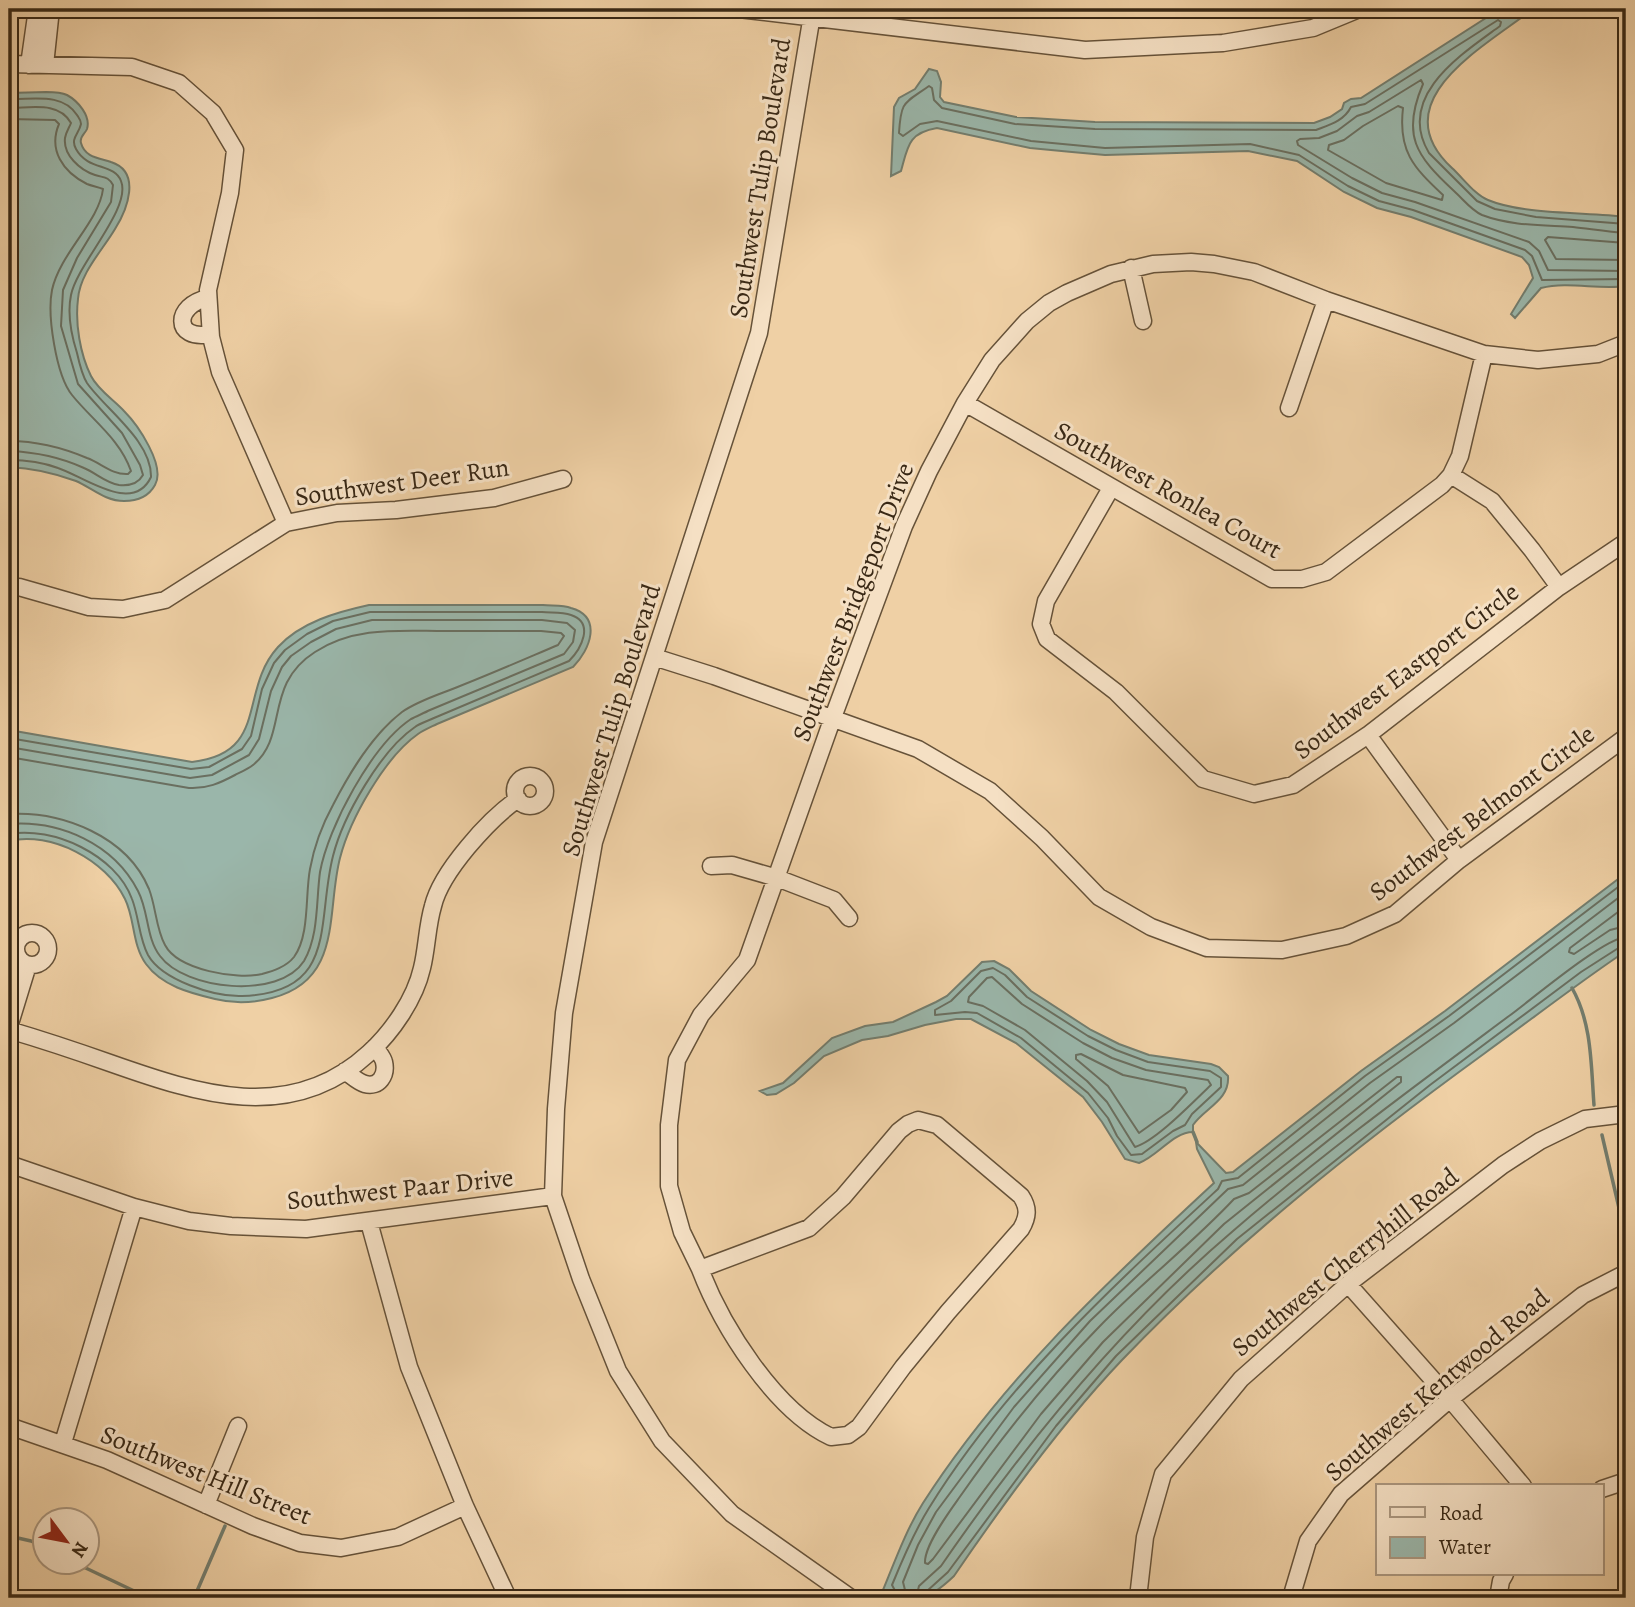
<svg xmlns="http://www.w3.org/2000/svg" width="1635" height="1607" viewBox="0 0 1635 1607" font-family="Alegreya,serif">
<rect width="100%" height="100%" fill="#efd0a5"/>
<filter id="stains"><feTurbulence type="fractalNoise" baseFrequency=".00286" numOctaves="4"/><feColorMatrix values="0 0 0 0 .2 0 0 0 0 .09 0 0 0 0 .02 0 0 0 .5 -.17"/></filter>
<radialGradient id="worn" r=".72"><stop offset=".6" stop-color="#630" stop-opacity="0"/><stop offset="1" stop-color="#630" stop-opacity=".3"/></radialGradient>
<!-- water -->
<path fill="#9ab6aa" stroke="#737d6e" stroke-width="2" d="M1500 9H1533C1486 46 1380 101 1452 168 1463 178 1475 195 1488 200 1524 215 1586 212 1626 217V286C1598 290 1569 281 1541 288L1515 318 1511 314 1533 278 1529 265 1522 257 1411 217 1377 208 1344 192 1297 161 1248 151 1105 155 1072 152 1030 148 937 128C908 133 908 146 901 171L891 176 894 107 899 98 915 89 929 69 937 71 941 82 940 97 944 102 1016 117 1095 122 1314 123 1330 117 1342 109 1344 103 1351 99 1361 98Z
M46 92C53 92 61 92 67 95 78 101 91 116 87 129 85 134 79 137 81 143 85 158 100 158 111 162 142 172 127 210 115 229 102 251 80 273 78 299 75 323 80 354 91 376 98 390 114 400 124 411 138 425 166 466 155 485 149 496 137 501 124 501 105 501 92 488 76 481 54 473 32 468 9 467V93Z
M369 605H543C552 606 563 605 571 608 603 617 590 650 573 667L437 724C431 727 424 730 418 734 385 757 350 819 340 858 326 912 343 980 272 998 253 1003 235 1004 215 999 190 993 162 986 146 964 132 945 135 919 125 899 106 860 51 831 9 841V730L192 762C270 753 238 691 278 647 301 622 337 612 369 605Z
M1626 873V951C1578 983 1532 1019 1485 1053 1357 1146 1232 1245 1122 1360 1062 1423 1003 1504 954 1576 930 1599 914 1607 883 1590 895 1561 906 1530 923 1503 1002 1380 1108 1281 1214 1183L1197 1149 1196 1142 1226 1173 1233 1172 1361 1071 1445 1011Z
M994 961 1009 969 1031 991 1091 1030 1119 1044 1149 1055 1211 1064 1219 1067 1228 1076C1230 1100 1205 1108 1193 1125V1132C1173 1132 1158 1156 1139 1163L1125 1159 1102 1122 1083 1097 1016 1043 971 1019H956L925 1025 888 1036 862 1040 824 1056 794 1083 776 1094 767 1095 760 1091 783 1083 832 1038 865 1026 893 1022 936 1002 947 996 982 962Z"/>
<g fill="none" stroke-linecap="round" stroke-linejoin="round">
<!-- shore -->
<path stroke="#6a6f60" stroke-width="2" d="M9 99C32 100 62 92 77 115 79 118 81 120 81 124 79 134 70 138 76 149 88 171 114 163 121 181 132 208 77 264 71 295 67 314 71 334 77 353 79 362 82 375 87 383 105 409 152 441 151 477 133 515 85 477 58 468 42 462 25 460 9 460
M1398 106 1403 108C1398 151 1413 167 1443 195L1442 200 1386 183 1328 150 1329 145 1344 140 1363 126Z
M9 108C31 108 59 101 71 123 69 128 66 132 65 138 63 155 80 170 95 175 104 178 108 176 113 185L111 202 77 258 63 290 61 326 78 384 122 433 140 465 143 475C138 484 129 486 119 485 106 483 96 473 84 468 60 457 35 452 9 451
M9 119 55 120 59 124C48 150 63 172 87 184 92 186 98 187 103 189 99 222 60 253 52 290 47 315 56 375 72 395 92 420 120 439 131 471L128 474C112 475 101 463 87 458 61 447 36 441 9 441
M1626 224 1536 217 1495 209 1477 201 1429 153C1395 96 1462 54 1500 26L1501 22 1498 20 1365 104 1351 107C1344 121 1329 125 1316 130L1095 129 1015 124 942 108 934 100 932 88 929 86C904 104 901 100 899 133L903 136 920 124 937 121 1031 141 1105 148 1250 144 1299 155 1348 186 1379 201 1413 210 1525 250 1532 256 1542 280 1626 279
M1626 233C1608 232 1591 229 1573 227 1543 225 1511 226 1482 215 1471 210 1463 199 1454 191 1416 156 1401 135 1423 84L1421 80 1369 112 1357 116 1337 131 1319 138 1300 139 1297 141 1298 145 1352 178 1382 193 1415 202 1529 242 1539 251 1548 270 1626 271
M1626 243 1548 237 1545 240 1556 259 1626 260
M9 738 191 769 209 767 242 749 251 736 262 689 274 663 285 650 307 634 333 621 370 612H542C551 613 562 612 571 615 595 623 581 649 569 661L434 718C428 721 420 723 415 727 381 750 343 816 333 856 316 922 339 993 242 996 214 997 162 980 148 955 139 938 139 917 132 899 116 855 53 826 9 834
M9 747 190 778 212 775 249 755 259 739 271 691 282 667 291 656 311 642 336 629 372 620H542L567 623 575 630 573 642 564 654 430 710C424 713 417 716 411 719 372 745 328 827 320 872 316 901 319 935 304 961 279 1000 185 990 160 956 146 938 149 912 138 891 114 844 60 820 9 824
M9 757 189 788C207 789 220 783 235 775 241 772 248 769 253 765 289 736 263 685 315 652 355 626 400 631 445 631 477 631 509 631 541 631L561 633 564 636 558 645C525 659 493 673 460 686 441 694 419 700 402 712 372 735 350 772 333 805 322 825 314 847 310 869 305 895 310 935 294 957 286 967 273 971 262 974 237 980 178 970 165 945 156 929 156 907 149 889 127 836 62 811 9 814
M1626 906 1570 948 1569 952 1574 954 1610 930 1626 926
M993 968 1005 975 1027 997 1088 1036 1116 1050 1148 1062 1210 1071 1221 1078V1087L1192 1114 1185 1125 1173 1131 1142 1154 1131 1155 1117 1136 1108 1118 1088 1093 1021 1038 977 1013 965 1012 935 1015V1010L951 1001 981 971Z
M992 977 1022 1004 1083 1043 1112 1058 1146 1070 1208 1080 1211 1085C1194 1101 1156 1141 1135 1147L1107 1102 1087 1081 1025 1030 983 1006 968 1002 969 997 987 978Z
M1081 1054 1123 1075 1185 1088 1187 1092 1171 1110 1139 1133 1108 1086 1076 1059V1055Z
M1397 1077H1401V1082L1224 1224 1103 1342 1041 1414 933 1559 928 1564 925 1563C924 1546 949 1512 959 1498 1001 1438 1047 1380 1098 1328 1141 1283 1191 1245 1234 1199L1249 1193Z
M899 1598 892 1585C903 1558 914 1532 929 1508 1005 1385 1113 1286 1218 1189L1222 1181 1238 1178 1365 1076 1449 1016 1626 881
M907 1598 903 1582 918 1545 936 1512 1014 1407 1090 1321 1228 1189 1243 1185 1370 1083 1454 1023 1626 892
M916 1598 919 1586 941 1566C1025 1444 1120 1327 1233 1231 1321 1155 1415 1086 1509 1016 1531 1000 1604 938 1626 937
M925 1598 927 1591 948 1572 1056 1426 1116 1356 1237 1239 1430 1085 1581 972 1620 947 1626 946"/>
<!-- stream -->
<path stroke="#737d6e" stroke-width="3.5" d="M1572 988C1592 1023 1591 1065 1594 1105
M1193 1132 1197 1142
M1602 1135 1626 1238
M9 1536 31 1541 46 1548
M73 1562 149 1598
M194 1598 225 1526"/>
<!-- minor casing -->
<g stroke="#665239" stroke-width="19">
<path id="minor" d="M739 9 1085 50 1223 43 1313 28 1359 9
M813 9 759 333 594 842 564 1013 556 1109 553 1196 581 1279 618 1371 662 1441 732 1514 851 1598
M9 64 132 67 179 83 213 113 235 150 230 193 208 290 211 337 220 372 286 523
M29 65 37 9
M45 65 51 9
M1131 268 1143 321
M208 298C174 305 173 341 210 334
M965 403 1272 579H1302L1326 572 1442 485 1451 475 1460 456 1484 354
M1289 408 1326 300
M1451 475 1492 501 1532 550 1559 587
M1111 488 1046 601 1041 624 1047 639 1116 692 1203 779 1254 794 1293 785 1368 735 1559 587 1626 542
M19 587 89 607 123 609 165 600 286 523 337 513 396 510 494 498 563 479
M654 657 714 676 918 749 990 791 1042 838 1099 897 1151 927 1207 948 1282 950 1346 936 1395 914 1459 860 1626 737
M1368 735 1459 860
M515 791a15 15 0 1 1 30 0a15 15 0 1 1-30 0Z
M711 866 732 865 777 878 834 900 849 918
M16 949a16 16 0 1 1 32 0a16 16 0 1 1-32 0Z
M9 1027 28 965
M9 1030C43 1040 76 1051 110 1063 198 1094 291 1125 369 1053 392 1032 415 999 422 968 427 948 427 926 433 906 441 872 489 819 518 799
M345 1071C352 1076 358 1082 365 1084 379 1088 387 1075 384 1062 383 1057 378 1052 375 1047
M918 1120 937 1125 1021 1196C1029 1208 1028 1217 1021 1229L948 1312 903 1367 859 1427 848 1435 831 1437C774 1410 722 1326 700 1269L809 1228 843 1197 899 1131 908 1124Z
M9 1164 134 1207 189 1221 231 1226 306 1229 553 1196
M369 1222 409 1367 465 1506 508 1598
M700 1269 682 1232 669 1186V1125L677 1060 701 1015 747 960 832 720 904 526 929 471 965 403 992 360 1027 321 1049 303 1067 293 1111 274 1153 264 1191 262 1214 264 1254 272 1326 300 1484 354 1538 360 1598 354 1626 343
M1348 1284 1450 1399 1523 1486
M9 1426 107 1460 253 1526 300 1543 341 1548 398 1537 465 1506
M63 1443 134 1207
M1602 1489 1626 1481
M206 1505 238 1426
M1138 1598 1145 1537 1163 1474 1241 1379 1348 1284 1503 1165 1540 1141 1585 1119 1626 1114
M1291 1598 1308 1541 1341 1494 1450 1399 1583 1295 1626 1273
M1498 1598 1501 1581 1505 1574"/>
</g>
<!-- minor -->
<use href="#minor" stroke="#f5e0c4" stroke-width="16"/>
</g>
<g text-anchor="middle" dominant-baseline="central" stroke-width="6" stroke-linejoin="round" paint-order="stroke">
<!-- street labels -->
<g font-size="26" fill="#392815" stroke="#f5e0c4">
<text transform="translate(760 178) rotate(-81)">Southwest Tulip Boulevard</text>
<text transform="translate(402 482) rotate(-8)">Southwest Deer Run</text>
<text transform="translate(1168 490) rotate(29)">Southwest Ronlea Court</text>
<text transform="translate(853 602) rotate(-69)">Southwest Bridgeport Drive</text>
<text transform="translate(1406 671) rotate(-37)">Southwest Eastport Circle</text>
<text transform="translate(611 720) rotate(-73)">Southwest Tulip Boulevard</text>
<text transform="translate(1482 813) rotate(-37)">Southwest Belmont Circle</text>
<text transform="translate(400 1189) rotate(-6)">Southwest Paar Drive</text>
<text transform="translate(1345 1262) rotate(-39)">Southwest Cherryhill Road</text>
<text transform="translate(1437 1385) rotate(-40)">Southwest Kentwood Road</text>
<text transform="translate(206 1475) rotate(22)">Southwest Hill Street</text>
</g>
</g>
<!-- margin -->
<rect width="1635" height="1607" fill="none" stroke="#efd0a5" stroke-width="35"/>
<rect x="10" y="10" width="1614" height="1586" fill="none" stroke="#392815" stroke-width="3.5"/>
<rect x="18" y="18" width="1600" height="1572" fill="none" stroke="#392815" stroke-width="2"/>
<!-- legend -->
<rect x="1376" y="1484" width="228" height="91" fill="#f5e0c4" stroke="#aa967e" stroke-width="2"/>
<rect x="1390" y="1507" width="35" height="10" fill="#f5e0c4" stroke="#aa967e" stroke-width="2"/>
<text x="1439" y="1520" font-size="21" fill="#392815">Road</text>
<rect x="1390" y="1537" width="35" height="21" fill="#9ab6aa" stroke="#aa967e" stroke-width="2"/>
<text x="1439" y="1554" font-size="21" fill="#392815">Water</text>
<!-- north arrow -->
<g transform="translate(66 1541) rotate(122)"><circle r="33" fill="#f5e0c4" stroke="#aa967e" stroke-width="2"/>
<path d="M0-5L12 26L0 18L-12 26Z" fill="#8f2418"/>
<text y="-10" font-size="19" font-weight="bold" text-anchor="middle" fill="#392815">N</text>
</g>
<rect width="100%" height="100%" filter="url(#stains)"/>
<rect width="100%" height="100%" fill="url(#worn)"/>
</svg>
